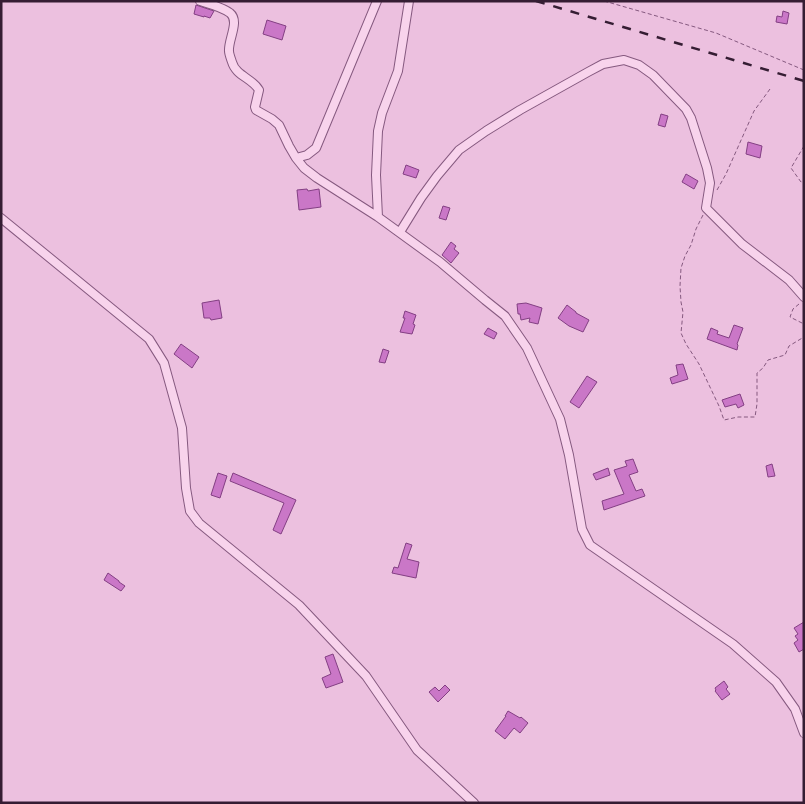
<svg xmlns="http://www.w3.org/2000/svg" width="805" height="804" viewBox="0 0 805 804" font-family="'Crimson Pro',serif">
<rect width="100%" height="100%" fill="#ecc0df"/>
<!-- building -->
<path fill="#ca77c7" stroke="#833f83" d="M196 5 214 11 210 18 204 16V17L194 14Z
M783 11 789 13 787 24 776 22 777 16 782 17Z
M267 20 286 26 282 40 263 34Z
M661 114 668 116 665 127 658 125Z
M748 142 762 146 760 158 746 154Z
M406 165 419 170 416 178 403 174Z
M686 174 698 181 694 189 682 182Z
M307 189 308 191 319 189 321 207 299 210 297 190Z
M443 206 450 208 446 220 439 218Z
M451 242 456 246 454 249 459 253 451 263 442 255Z
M219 300 222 318 211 320 210 318H204L202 303Z
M526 303 542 308 538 324 529 322 530 318 521 320 520 314H518L517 304Z
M567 305 576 312V313L589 320 583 332 569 326 558 318Z
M405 311 416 315 413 324 415 325 412 334 400 332 405 318H403Z
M734 325 743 328 737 344 738 345 737 350 707 339 711 328 718 331 717 334 729 338Z
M488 328 497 333 494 339 484 334Z
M181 344 199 357 192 368 174 354Z
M383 349 389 351 385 363 379 362Z
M683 364 688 379 672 384 670 378 678 375 676 365Z
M587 376 597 382 579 408 570 402Z
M740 394 744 405 738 408 736 404 725 407 722 400Z
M633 459 638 472 629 475 636 491 642 489 645 496 604 510 602 501 624 494 614 470 627 466 625 461Z
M772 464 775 476 768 477 766 466Z
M608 468 610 475 596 480 593 474Z
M218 473 227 476 220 498 211 495Z
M233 473 296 500 281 534 273 530 284 503 230 481Z
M406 543 412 545 407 559 419 562 416 578 392 573 394 567 398 568Z
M108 573 119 581V582L125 586 121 591 104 580Z
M804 622V649L799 652 794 643 798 640 795 636 798 634 794 628Z
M333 654 343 682 326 688 322 678 331 674 325 657Z
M724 681 728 687 726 689 730 694 722 700 715 691 716 690 715 688Z
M445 685 450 690 438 702 429 692 435 687 439 691Z
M508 711 520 718 521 717 528 723 520 733 514 728 505 739 495 731 506 716H505Z"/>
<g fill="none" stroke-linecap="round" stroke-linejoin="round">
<!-- minor casing -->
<g stroke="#85597f" stroke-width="10">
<path id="minor" d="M200 1C210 4 222 7 230 13 240 21 228 40 229 51 229 54 231 59 232 62 236 76 252 78 259 90L255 107 256 110 272 119 279 125 289 146 296 158 307 155 316 148 377 1
M409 1 398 71 382 113 378 131 376 175 378 217 440 262 485 300 505 316 527 348 560 419 569 455 582 529 590 545 733 644 776 682 795 709 804 733
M296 158 304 168 317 178 378 217
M1 218 149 339 164 363 182 428 186 488 190 511 199 523 299 605 366 676 417 750 474 803
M400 232 421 198 437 176 459 150 486 131 520 110 588 72 603 64 624 60 639 65 653 75 686 109 691 118 707 168 710 183 706 208 742 244 789 280 804 297"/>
</g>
<!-- path -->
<path stroke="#85597f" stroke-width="1" stroke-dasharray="4 2.5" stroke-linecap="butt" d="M604 1 716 33 804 70
M804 146 791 168 801 182H804
M717 190 726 174 754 111 770 89
M703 215 696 229 691 245 685 256 681 268 680 286 681 302 683 312 681 333 686 344 699 364 719 406 724 420 738 417H755L757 404V373L763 368 768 360 785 355 789 346 804 337
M799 304 793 309 790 317 804 324"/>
<!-- minor -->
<use href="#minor" stroke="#f8d3ec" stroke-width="8"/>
<!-- rail -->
<path stroke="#351d33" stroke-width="2.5" stroke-dasharray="9 9" stroke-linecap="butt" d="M536 1 804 81"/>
</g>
<!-- border -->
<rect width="805" height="804" fill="none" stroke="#351d33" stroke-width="5"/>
</svg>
